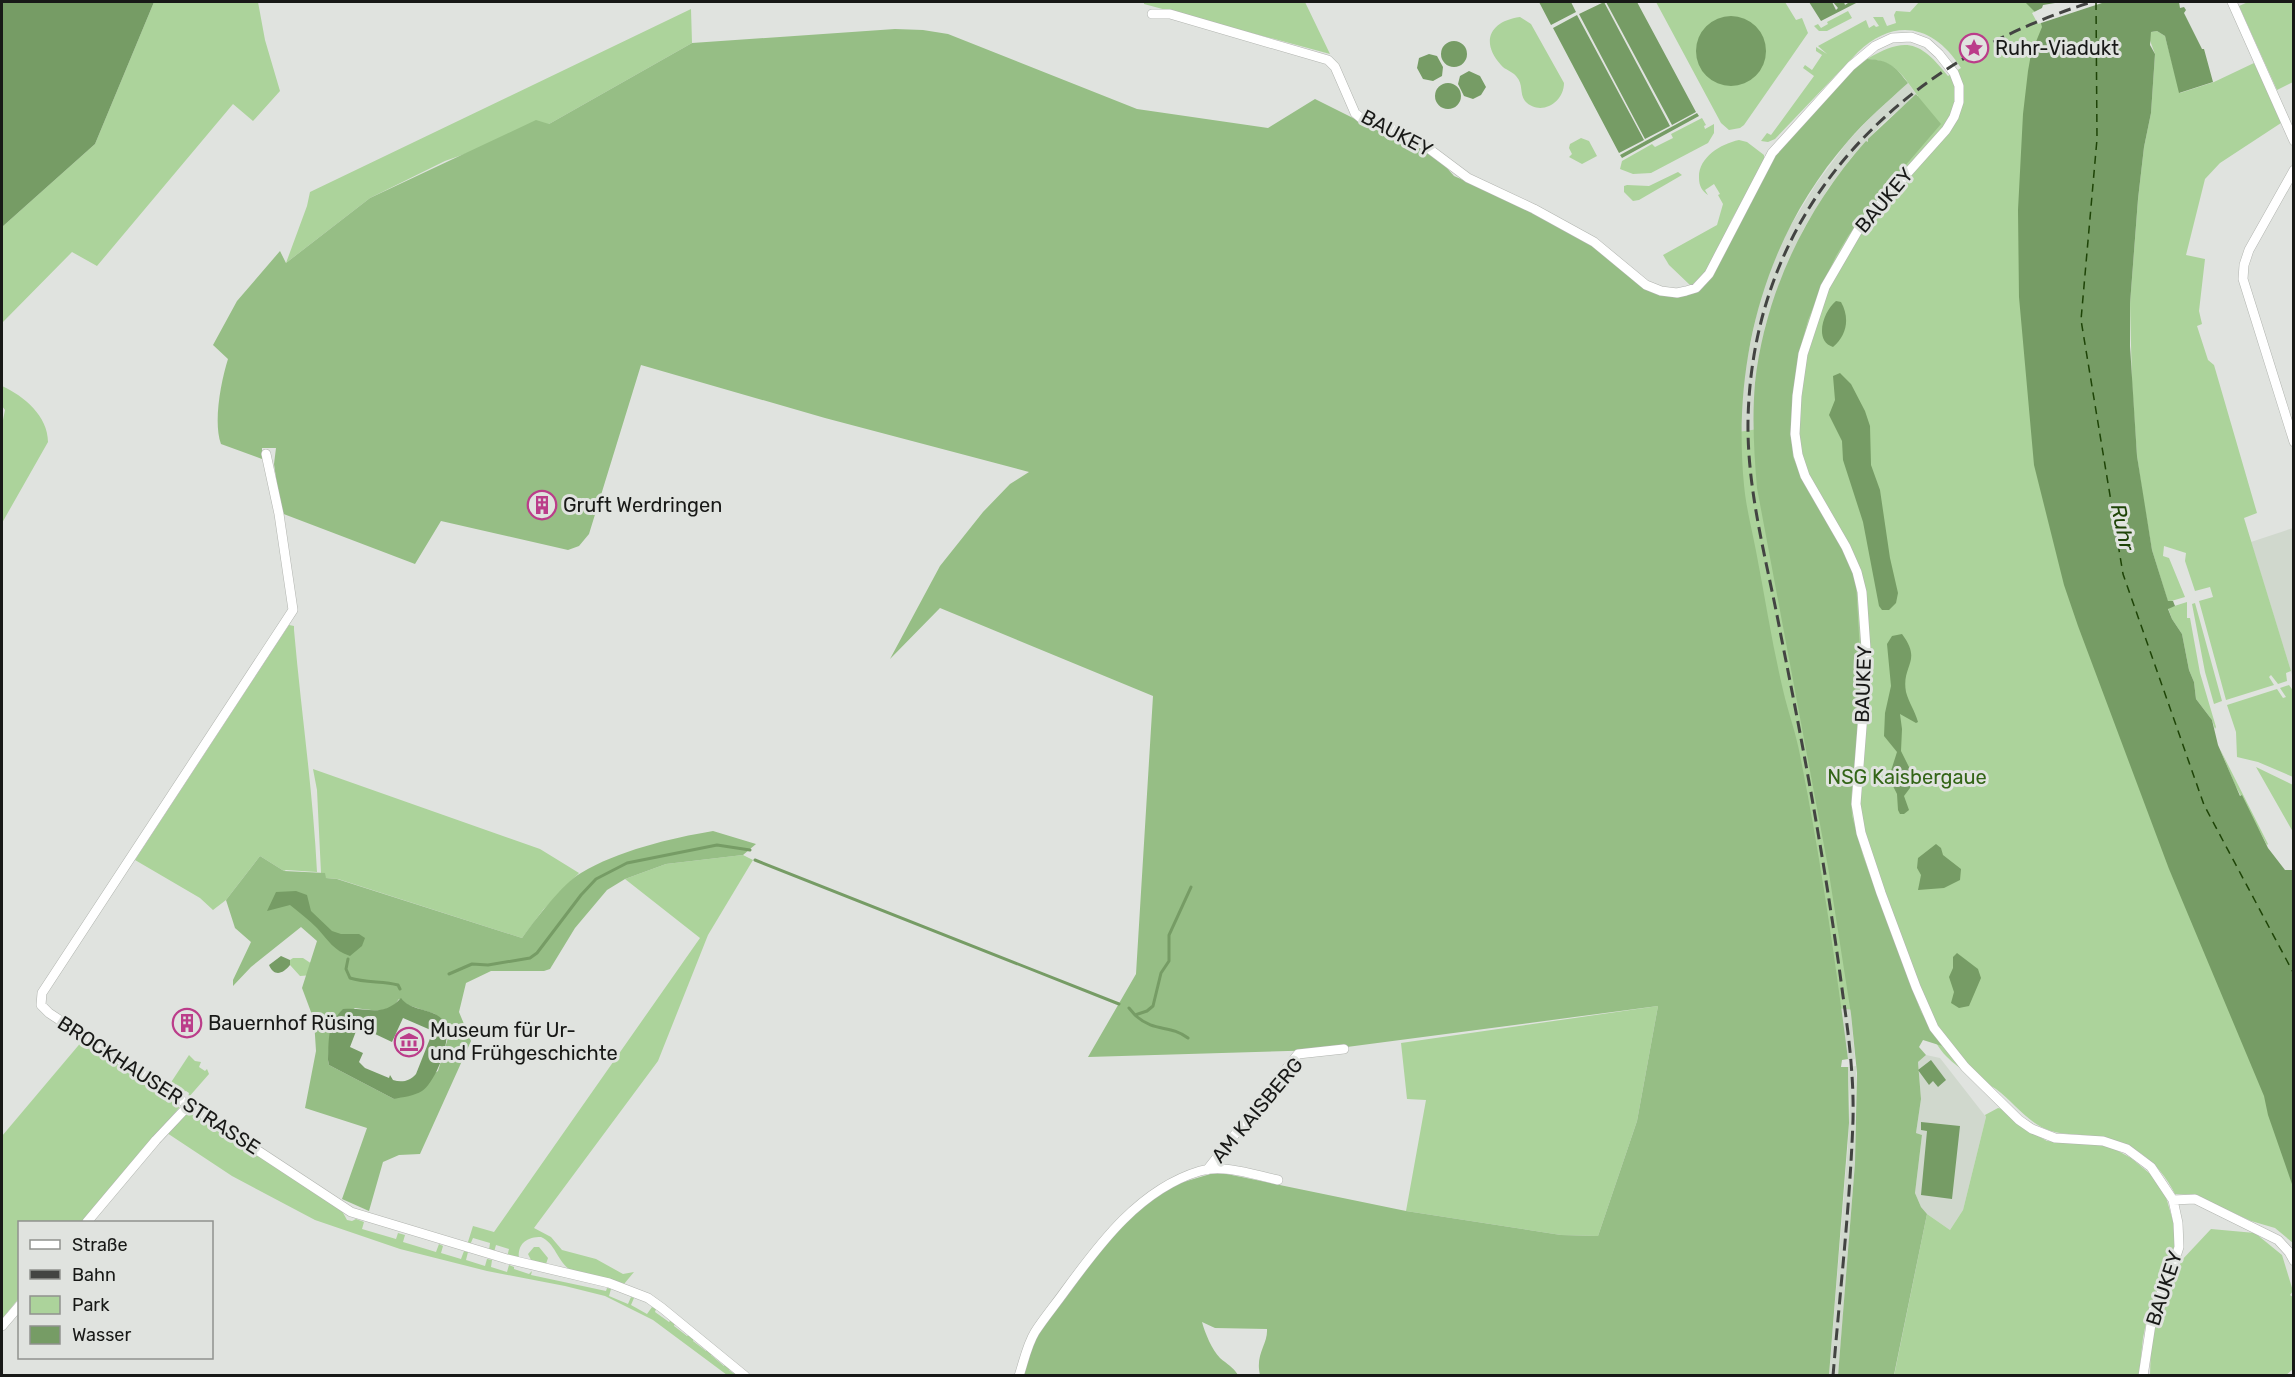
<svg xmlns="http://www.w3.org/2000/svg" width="2295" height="1377" viewBox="0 0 2295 1377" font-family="Rubik,sans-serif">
<rect width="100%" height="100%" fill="#e0e3df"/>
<!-- built -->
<path fill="#d0d8cd" d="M1908 83 1916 94 1915 96 1882 124 1869 139 1868 142 1854 154 1828 189 1804 228 1778 288 1765 327 1755 384 1754 434 1851 1014 1855 1059 1848 1060 1742 452 1740 419 1744 373 1757 312 1768 272 1786 233 1816 184 1848 141 1874 114Z
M2293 528V678L2251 542Z
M1926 1055 1940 1058 1986 1117 1963 1210 1950 1230 1927 1214 1921 1207 1915 1193 1922 1135 1916 1133 1921 1099 1918 1062Z
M1856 1066 1855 1163 1841 1341 1838 1375 1829 1376 1848 1145 1850 1103 1848 1067Z"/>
<!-- green -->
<path fill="#acd39b" d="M154 2H258L265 40 280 91 253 121 233 104 97 266 72 252 2 323V227L95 144Z
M1144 2H1305L1330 54 1144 4Z
M1656 2H1785L1796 20 1802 18 1808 33 1744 125 1740 128 1729 130 1721 123Z
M1919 2H2066L2054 92 2239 979 2293 1185V1243L2275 1228 2251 1221 2195 1195 2175 1194C2159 1161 2129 1139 2092 1136 2079 1134 2064 1135 2051 1131 2027 1123 2015 1103 1996 1089 1979 1078 1960 1071 1946 1056 1939 1049 1933 1038 1928 1029L1855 1010 1818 1006 1725 434 1758 429 1760 386 1918 96C1902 75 1896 61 1867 59 1906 36 1920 41 1948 76L1961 68C1934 25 1895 17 1858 52L1775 139 1768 142 1761 141 1767 133 1771 135 1814 76 1803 68 1805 65 1812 70 1822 55 1816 51V47L1827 54 1818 46 1866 20 1869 28 1874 25 1876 27 1879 26 1873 17H1883L1887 26 1896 23 1894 15 1896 11 1910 12Z
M2248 2H2292L2293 5V82L2277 90 2239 6Z
M691 9 692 43 549 124 445 161 370 198 286 263 307 206 310 192Z
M1848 11 1852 18 1827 31H1819L1814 26 1818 24 1821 28 1828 24 1827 22Z
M1520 17 1531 24 1564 83C1564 103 1540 117 1525 101 1519 93 1524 85 1516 76 1512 71 1505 70 1501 65 1480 42 1490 21 1520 17Z
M2157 31 2165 36 2180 93 2214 82 2254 63 2268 90 2281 123 2220 163 2205 179 2186 255 2205 259 2199 311 2202 324 2197 326 2208 360 2214 365 2257 513 2244 518 2291 671 2286 673 2287 681 2278 684 2271 675 2269 677 2274 685 2226 700 2199 601 2213 597 2210 587 2195 591 2185 561 2186 553 2164 546 2163 556 2169 558 2185 597 2168 602 2152 550 2143 498 2137 456 2132 384 2130 304 2138 199 2144 147 2151 113 2155 54 2149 38 2151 32Z
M1702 118 1706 125 1704 126 1705 129 1714 124V133L1708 143 1651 173 1633 174 1620 169 1622 161 1652 144 1655 147 1673 138 1671 134Z
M1581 138 1589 141 1597 156 1582 164 1569 157 1572 154 1569 148 1570 144Z
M1739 140 1747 142 1764 155V164L1732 219 1709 268 1691 286 1669 265 1663 255 1717 225 1723 204 1718 195 1720 194 1714 184 1705 190 1708 195C1702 191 1699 186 1699 178 1698 158 1720 144 1739 140Z
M1678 172 1682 175 1639 200 1633 201 1624 192V186L1627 185 1649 186Z
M2 386C24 396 48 416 48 442L2 523V425L5 410 2 406Z
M2187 602V618H2190L2200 673 2216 727 2215 729 2212 720 2196 699 2194 682 2189 670 2182 634 2172 619 2168 608Z
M2195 603 2222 701 2214 704 2205 672 2192 604Z
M289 625 294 626V630C301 711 313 791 317 872L286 870 284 871 260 856 226 900 213 910 200 898 135 860Z
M2289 685 2294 692 2293 777 2258 762 2237 757 2236 732 2227 705 2277 689 2283 698 2286 697 2280 688Z
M2220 749 2268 844 2267 845 2235 785Z
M2256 767 2293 785V832Z
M313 769 540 849 579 873 543 910 522 938 338 879 326 878 321 873 317 790Z
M743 855 753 860 708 935 658 1061 534 1228 551 1237 562 1250 596 1259 623 1274 634 1272 624 1284C607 1276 583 1280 569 1269 557 1260 555 1243 541 1237 526 1237 517 1244 519 1260L507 1257 509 1249 496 1245 494 1252 489 1250 490 1243 473 1238 470 1245H467L473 1226 494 1232 700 938 625 879 666 864Z
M293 958H303L327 974 300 976 290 965V960Z
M1658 1006 1637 1121 1598 1236 1561 1235 1406 1211 1426 1100 1407 1099 1401 1043Z
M83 1040 178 1103 179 1108 82 1222H20L19 1298 2 1319V1136Z
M189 1055 195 1061 201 1062 199 1067 205 1071 207 1069 209 1074 188 1098 189 1093 186 1091 183 1092 182 1096 168 1087Z
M1998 1108 2003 1109 2024 1128 2047 1141 2109 1146 2131 1158 2154 1177 2166 1197 2173 1221 2175 1244 2168 1267 2149 1308 2143 1338 2139 1375 1894 1376 1927 1214 1950 1230 1963 1210 1986 1117 1985 1115Z
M186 1114 196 1115 342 1211 347 1220 352 1221 356 1219 364 1222 362 1229 396 1239 398 1233 405 1235 403 1242 436 1252 439 1244 443 1246 441 1253 461 1259 464 1251 468 1252 466 1260 485 1266 487 1259 492 1260 491 1267 507 1272 509 1265 514 1267V1269L529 1274 532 1271 531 1275 606 1291 607 1288 611 1289 609 1296 628 1304 631 1297 634 1298 631 1305 647 1314 652 1307 656 1309 655 1312 669 1322 671 1320 675 1323 674 1326 687 1336 689 1335 694 1338 693 1341 706 1351 708 1349 712 1353 711 1355 724 1366 726 1364 731 1367 729 1370 736 1375H727L653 1320 605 1296 565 1286 487 1271 400 1249 315 1220 232 1176 167 1133Z
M2211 1229 2255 1233 2282 1255 2293 1291 2290 1295 2294 1298 2293 1369 2285 1376H2150L2151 1342 2159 1310 2181 1261Z
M534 1247H539L548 1258 546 1264 531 1260 528 1254Z"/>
<!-- forest -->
<path fill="#96be85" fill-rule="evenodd" d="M895 29 923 30 948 34 1137 109 1268 128 1315 99 1365 124 1389 130 1438 158 1454 176 1534 211 1593 244 1661 293 1697 289 1776 154 1848 74 1867 59C1889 60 1895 66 1908 83 1887 102 1866 120 1848 141 1765 236 1732 360 1744 485 1746 507 1752 530 1756 551 1765 597 1772 644 1783 690 1788 712 1796 733 1800 755 1820 855 1835 958 1848 1059L1842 1060 1841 1067H1848L1849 1123 1829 1375H1260C1255 1354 1268 1344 1267 1329L1215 1328 1202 1322C1205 1333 1212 1350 1220 1358 1227 1364 1233 1367 1238 1375H1023L1035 1334 1109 1234 1167 1187 1217 1172 1406 1211 1561 1235 1598 1236 1637 1121 1658 1006 1324 1050 1088 1057 1136 974 1153 696 940 608 890 659 940 566 983 512 1010 484 1029 472 825 418 641 365 589 534 579 546 568 550 441 521 415 564 281 513 274 464 276 448H262V459L221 444C213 423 221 381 228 359L213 345 237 301 280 251 286 263 370 198 536 120 549 124 692 43Z
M1916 94 1941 124 1868 209 1848 236 1836 256 1825 279 1808 320 1802 342 1794 387 1791 426 1793 457 1808 491 1850 560 1856 584 1862 686 1851 800 1852 816 1863 856 1921 1012 1942 1046 1923 1040 1919 1047 1926 1055 1918 1062 1921 1099 1916 1133 1922 1135 1915 1193 1921 1207 1927 1214 1894 1375 1838 1376 1855 1163 1857 1073 1851 1014 1828 867 1757 488C1754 453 1752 418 1755 383 1765 293 1806 208 1866 141L1868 142V139Z
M713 831 756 844 743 855 666 864 625 879 607 890 575 928 550 969 544 971H491L466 983 459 1012 471 1041 420 1154 399 1155 383 1162 369 1211 342 1199 367 1128 305 1108 316 1051 314 1020 302 988 317 941 301 927 251 967 233 986V980L251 942 235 928 226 900 260 856 284 871 325 873 326 878 337 879 522 938C535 920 562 884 581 873 617 851 671 838 713 831ZM399 999 408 1005 435 1014 448 1038 438 1071 394 1099 329 1065 328 1060 331 1025 355 1008C372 1010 389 1015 399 999Z"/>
<!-- water -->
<path fill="#769c65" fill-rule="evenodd" d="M2 2H154L95 144 2 227Z
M1539 2H1571L1576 12 1551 25Z
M1604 2 1670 126 1645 139 1579 14Z
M1606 2H1637L1696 112 1672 125Z
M1809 2H1832L1836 10 1838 8 1833 2H1844L1845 5 1848 3 1847 2H1858L1821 21Z
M2025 2H2179L2180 8 2184 7 2186 10 2184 13 2202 49H2204L2213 82 2179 93 2165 36 2157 31 2151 32 2150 45 2155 54 2151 113 2144 147 2138 199 2130 304V346L2137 456 2152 550 2168 601H2173L2175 606 2168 609 2172 619 2182 634 2189 670 2194 682 2196 699 2212 720 2218 745 2240 796 2242 795 2268 848 2285 870H2293V1187L2268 1115 2264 1096 2169 869 2078 626 2064 585 2034 465 2019 297 2018 210 2023 114 2028 71 2031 54 2042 27 2039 16Z
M1577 15 1644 140 1619 153 1553 28Z
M1696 51a35 35 0 1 1 70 0a35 35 0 1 1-70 0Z
M1441 54a13 13 0 1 1 26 0a13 13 0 1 1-26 0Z
M1429 54 1437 56 1443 67 1442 76 1433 81 1423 79 1417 68 1419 58Z
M1469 71 1480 76 1486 87 1481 95 1473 99 1464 96 1458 84 1460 76Z
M1435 96a13 13 0 1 1 26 0a13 13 0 1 1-26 0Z
M1697 113 1699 116 1622 158 1620 155Z
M1836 301 1841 302C1850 318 1847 335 1833 347 1813 341 1824 310 1836 301Z
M1840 373 1851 384 1865 411 1870 426 1871 465 1880 490 1890 558 1898 593 1896 603 1889 610H1882L1879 606 1863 522 1843 460 1842 441 1829 415 1835 400 1833 376Z
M1902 634C1923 662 1901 665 1906 692 1909 703 1915 711 1918 722L1916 723 1900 714 1902 729 1901 751 1913 775 1910 788 1904 796 1909 810 1904 814H1900L1898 810 1897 794 1892 784 1890 774 1897 752 1884 736 1885 713 1891 686 1887 644 1892 636Z
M1936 844 1941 848 1943 855 1961 869 1960 880 1944 888 1918 890 1921 875 1917 868 1918 858Z
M296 891 307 895 311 911 332 931 341 934H359L365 938 362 946 350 956C334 951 328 940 317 928 309 920 299 912 290 905L267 911 276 892Z
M1957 953 1978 969 1981 978 1969 1006 1959 1008 1951 1003 1954 992 1949 977 1953 968V957Z
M281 956 290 960V965C283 974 274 977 269 965Z
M401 998C410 1011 431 1008 442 1019 456 1032 436 1082 422 1091 414 1096 403 1097 394 1099L329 1065 328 1060C329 1038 327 1025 343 1009 368 1007 382 1018 401 998ZM403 1018 433 1031 416 1074C410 1081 402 1083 393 1080L390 1075 389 1078 365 1068 359 1062 363 1053 350 1047 358 1026 392 1042Z
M1931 1060 1946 1080 1938 1087 1933 1081 1929 1085 1918 1070Z
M1921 1122 1960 1126 1952 1199 1921 1195 1927 1131 1921 1130Z"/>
<!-- pier -->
<path fill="#e0e3df" d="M2061 2H2105L2038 24 2032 13 2042 8 2043 5Z"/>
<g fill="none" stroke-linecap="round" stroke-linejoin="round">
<!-- stream -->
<path stroke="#769c65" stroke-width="3" d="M755 860 1119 1004
M348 959 346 969 350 978C366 983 383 981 398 985L400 989
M449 974 472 964 488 965 530 958 537 953 581 895 596 879 627 863 717 845 750 850
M1129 1008 1135 1015 1147 1011 1153 1006 1161 973 1169 961V935L1191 887
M1136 1016C1155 1033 1170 1024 1188 1038"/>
<!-- ferry -->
<path stroke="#1e4407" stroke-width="1.5" stroke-dasharray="8 6" stroke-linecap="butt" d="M2096 2 2097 139 2081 320 2123 574 2204 805 2294 974"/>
<!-- street casing -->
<g stroke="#b1b4af" stroke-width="10">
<path id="street" d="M2232 2 2294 141
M1152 14H1170L1328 60 1335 67 1355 113 1362 119 1390 128 1424 145 1468 178 1534 209 1594 242 1646 285 1661 291 1677 293 1686 291 1696 288 1709 274 1772 153 1851 66 1875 46 1892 38 1911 37 1927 43 1939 54 1954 73 1959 86V102L1954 117 1946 130 1861 225 1825 287 1803 354 1797 396 1795 434 1798 455 1805 476 1846 547 1857 572 1862 592 1867 663 1856 804 1861 833 1881 893 1916 987 1934 1028 1965 1067 2019 1120 2032 1129 2055 1138 2103 1141 2127 1149 2151 1167 2173 1200 2178 1223 2179 1247 2172 1269 2153 1311 2143 1376
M2294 170 2249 250 2244 265 2243 279 2294 442
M266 454 279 514 293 610 42 993 41 1005 49 1013 351 1212 507 1259 609 1283 648 1298 662 1308 745 1376
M1207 1170 1298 1054 1344 1049
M2173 1200 2195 1199 2278 1240 2289 1252 2294 1261
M87 1222 156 1140 189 1105
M2 1326 20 1305
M1019 1376C1024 1361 1027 1345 1035 1332 1044 1318 1055 1305 1065 1291 1100 1243 1140 1189 1200 1171 1224 1164 1254 1175 1278 1180"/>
</g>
<!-- street -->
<use href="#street" stroke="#fff" stroke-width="9"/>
<!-- rail -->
<path stroke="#434442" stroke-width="3" stroke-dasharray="12 6" stroke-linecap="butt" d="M1833 1376C1840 1291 1850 1205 1853 1120 1854 1078 1849 1037 1843 996 1827 875 1805 755 1781 636 1768 565 1747 494 1748 421 1752 209 1897 62 2092 2"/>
</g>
<!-- icons -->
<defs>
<g id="sight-ring" transform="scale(1.5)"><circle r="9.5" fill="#e0e3df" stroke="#bb3d8a" stroke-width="1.5"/><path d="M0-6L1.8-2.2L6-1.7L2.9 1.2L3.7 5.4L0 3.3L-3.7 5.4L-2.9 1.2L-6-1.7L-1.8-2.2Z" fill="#bb3d8a"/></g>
<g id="building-ring" transform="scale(1.5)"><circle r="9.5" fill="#e0e3df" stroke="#bb3d8a" stroke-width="1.5"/><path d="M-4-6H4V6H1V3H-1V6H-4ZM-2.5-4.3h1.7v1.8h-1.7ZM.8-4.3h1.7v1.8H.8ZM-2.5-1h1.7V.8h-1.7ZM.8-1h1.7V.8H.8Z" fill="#bb3d8a"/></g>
<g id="museum-ring" transform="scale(1.5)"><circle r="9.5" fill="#e0e3df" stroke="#bb3d8a" stroke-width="1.5"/><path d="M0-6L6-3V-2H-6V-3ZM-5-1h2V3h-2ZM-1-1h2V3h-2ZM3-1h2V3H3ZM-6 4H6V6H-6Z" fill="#bb3d8a"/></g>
</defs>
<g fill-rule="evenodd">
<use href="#sight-ring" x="1974" y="48"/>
<use href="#building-ring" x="542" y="505"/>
<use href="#building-ring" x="187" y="1023"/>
<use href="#museum-ring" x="409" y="1042"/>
</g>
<g text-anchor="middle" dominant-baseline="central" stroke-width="6" stroke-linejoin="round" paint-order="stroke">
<!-- poi labels -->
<g font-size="20" fill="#181917" stroke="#e0e3df" text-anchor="start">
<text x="1995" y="48">Ruhr-Viadukt</text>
<text x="563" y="505">Gruft Werdringen</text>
<text x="208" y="1023">Bauernhof Rüsing</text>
<text x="430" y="1030">Museum für Ur-<tspan x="430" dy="23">und Frühgeschichte</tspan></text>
</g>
<!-- street labels -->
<g font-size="20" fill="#181917" stroke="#e0e3df">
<text transform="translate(1397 133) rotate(28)">BAUKEY</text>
<text transform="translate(1884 200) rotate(-50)">BAUKEY</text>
<text transform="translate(1863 684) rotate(-88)">BAUKEY</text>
<text transform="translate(159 1085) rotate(33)">BROCKHAUSER STRASSE</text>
<text transform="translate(1257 1110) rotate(-50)">AM KAISBERG</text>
<text transform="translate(2164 1288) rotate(-72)">BAUKEY</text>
</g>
<!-- park labels -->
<g font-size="20" fill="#336517" stroke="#e0e3df">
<text x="1907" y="777">NSG Kaisbergaue</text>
</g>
<!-- water labels -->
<g font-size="21" font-style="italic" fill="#1e4407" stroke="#e0e3df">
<text transform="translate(2123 527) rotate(78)">Ruhr</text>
</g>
</g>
<!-- border -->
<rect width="2295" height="1377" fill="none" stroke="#181917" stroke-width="6"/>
<!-- legend -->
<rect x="18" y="1221" width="195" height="138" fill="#e0e3df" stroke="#90928f" stroke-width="1.5"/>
<rect x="30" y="1240" width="30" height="9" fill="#ffffff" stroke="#90928f" stroke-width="1.5"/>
<text x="72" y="1251" font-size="18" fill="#181917">Straße</text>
<rect x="30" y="1270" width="30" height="9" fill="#434442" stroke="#90928f" stroke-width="1.5"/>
<text x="72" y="1281" font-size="18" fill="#181917">Bahn</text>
<rect x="30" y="1296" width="30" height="18" fill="#acd39b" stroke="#90928f" stroke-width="1.5"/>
<text x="72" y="1311" font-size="18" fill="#181917">Park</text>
<rect x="30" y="1326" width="30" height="18" fill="#769c65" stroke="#90928f" stroke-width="1.5"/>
<text x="72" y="1341" font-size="18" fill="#181917">Wasser</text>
</svg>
